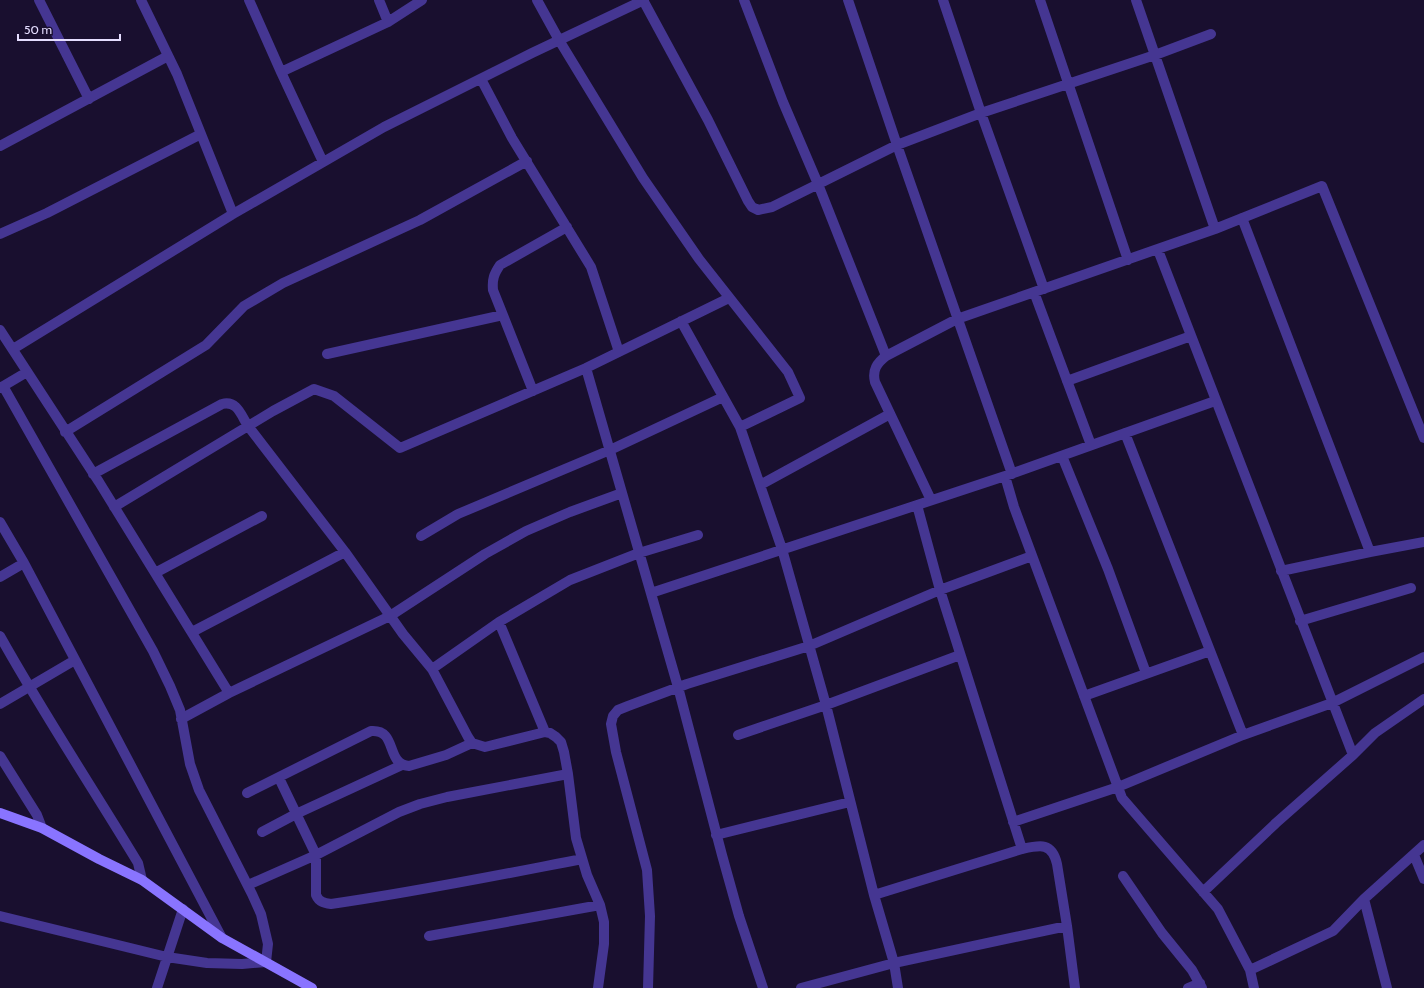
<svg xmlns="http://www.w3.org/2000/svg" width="1424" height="988" viewBox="0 0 1424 988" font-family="Cabin,sans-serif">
<rect width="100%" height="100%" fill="#190f2f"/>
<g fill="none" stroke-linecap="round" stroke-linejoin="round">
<!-- street -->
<path stroke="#453692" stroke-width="10" d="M39 0 89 99
M141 0 177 74 233 214
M249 0 281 72 323 162
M379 0 388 22
M537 0 559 40 643 178 699 259 788 372 800 398 740 427
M643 0 708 120 748 201 752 207 758 210 772 207 897 145 981 113 1155 55 1211 34
M744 0 783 102 818 184 886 356
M848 0 897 145 1012 474
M943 0 981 113 1044 289
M1040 0 1128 260
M1136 0 1215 229
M281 72 388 22 422 0
M481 79 512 138 591 267 619 352
M0 146 168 56
M1242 218 1370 552
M0 234 47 213 201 134
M1158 250 1353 755
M1034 292 1091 445
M681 321 740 427 782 549 826 705 874 895 894 963 1067 926
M0 330 99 482 229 693
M13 349 233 214 384 127 532 53 644 0
M327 354 503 315
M586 368 678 687 722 855 739 916 763 988
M1067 381 1191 336
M0 388 27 372
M533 391 493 290C492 279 494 274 500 265L567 227
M65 432 206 345 244 306 283 283 420 220 527 161
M1125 433 1243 735
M1062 456 1108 569 1146 673
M93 474 222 404C237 400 241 415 248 426L345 552 403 634 432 669 468 737 472 743 485 747 545 732 550 733 556 737 561 742 564 752 568 774 576 838 587 875 600 905 604 922V944L598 988
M1005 476 1014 507 1122 798 1218 909 1250 970 1254 988
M760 485 890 414
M931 500 875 382C872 370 877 363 886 356L957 319 1215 229 1322 186 1424 438
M917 505 940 590 1022 849
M114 507 273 411 314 389 334 396 400 448 586 368 729 298
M0 522 24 563 222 938
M421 536 458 514 610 450 723 397
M1281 571 1370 552 1424 542
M155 573 262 516
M0 577 24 563
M651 593 1005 476 1215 401
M1300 621 1411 588
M499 622 545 732
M192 632 345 552
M0 636C43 713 92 787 138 863L142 880
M432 669 499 622 570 580 639 553 698 535
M1084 696 1210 651
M0 704 75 660
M181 719 229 693 390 616 485 554 526 531 570 512 622 493
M738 735 826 705 960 655
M0 756 37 815 42 828
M279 778 316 855V895C319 902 324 903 331 904 416 892 499 875 582 859
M247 793 371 731C398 729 385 764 409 766L446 755 472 743
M1013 822 1118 787 1243 735 1332 703 1424 657
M262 832 296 814 402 765
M716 835 850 802
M1414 855 1424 879
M1123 876 1162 933 1192 970 1202 988
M248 885 316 855 399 812 420 804 447 797 568 774
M1203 892 1276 823 1353 755 1375 733 1424 699
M874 895 1022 849C1040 845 1052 842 1057 864L1067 926 1075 988
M1364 899 1387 988
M0 916 167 957 207 963 242 964 266 962 268 944 261 914 252 894 199 790 190 764 180 710 170 686 153 651 3 386
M429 936 600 905
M1250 970 1333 931 1364 899 1424 845
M157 988 183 909
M648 988 650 916 647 870 616 752 611 724 613 716 618 710 628 706 687 684 809 646 940 590 1032 556
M801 988 894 963 898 988
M1188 988 1200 983"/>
<!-- secondary -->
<path stroke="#8974ff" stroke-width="10" d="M0 813 42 828 99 859 142 880 222 938 312 988"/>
</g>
<!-- scale -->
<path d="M18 34v6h102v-6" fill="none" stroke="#e5ddff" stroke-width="2"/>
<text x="24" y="34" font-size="12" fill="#e5ddff" stroke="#190f2f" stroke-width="3" paint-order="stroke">50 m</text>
</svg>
